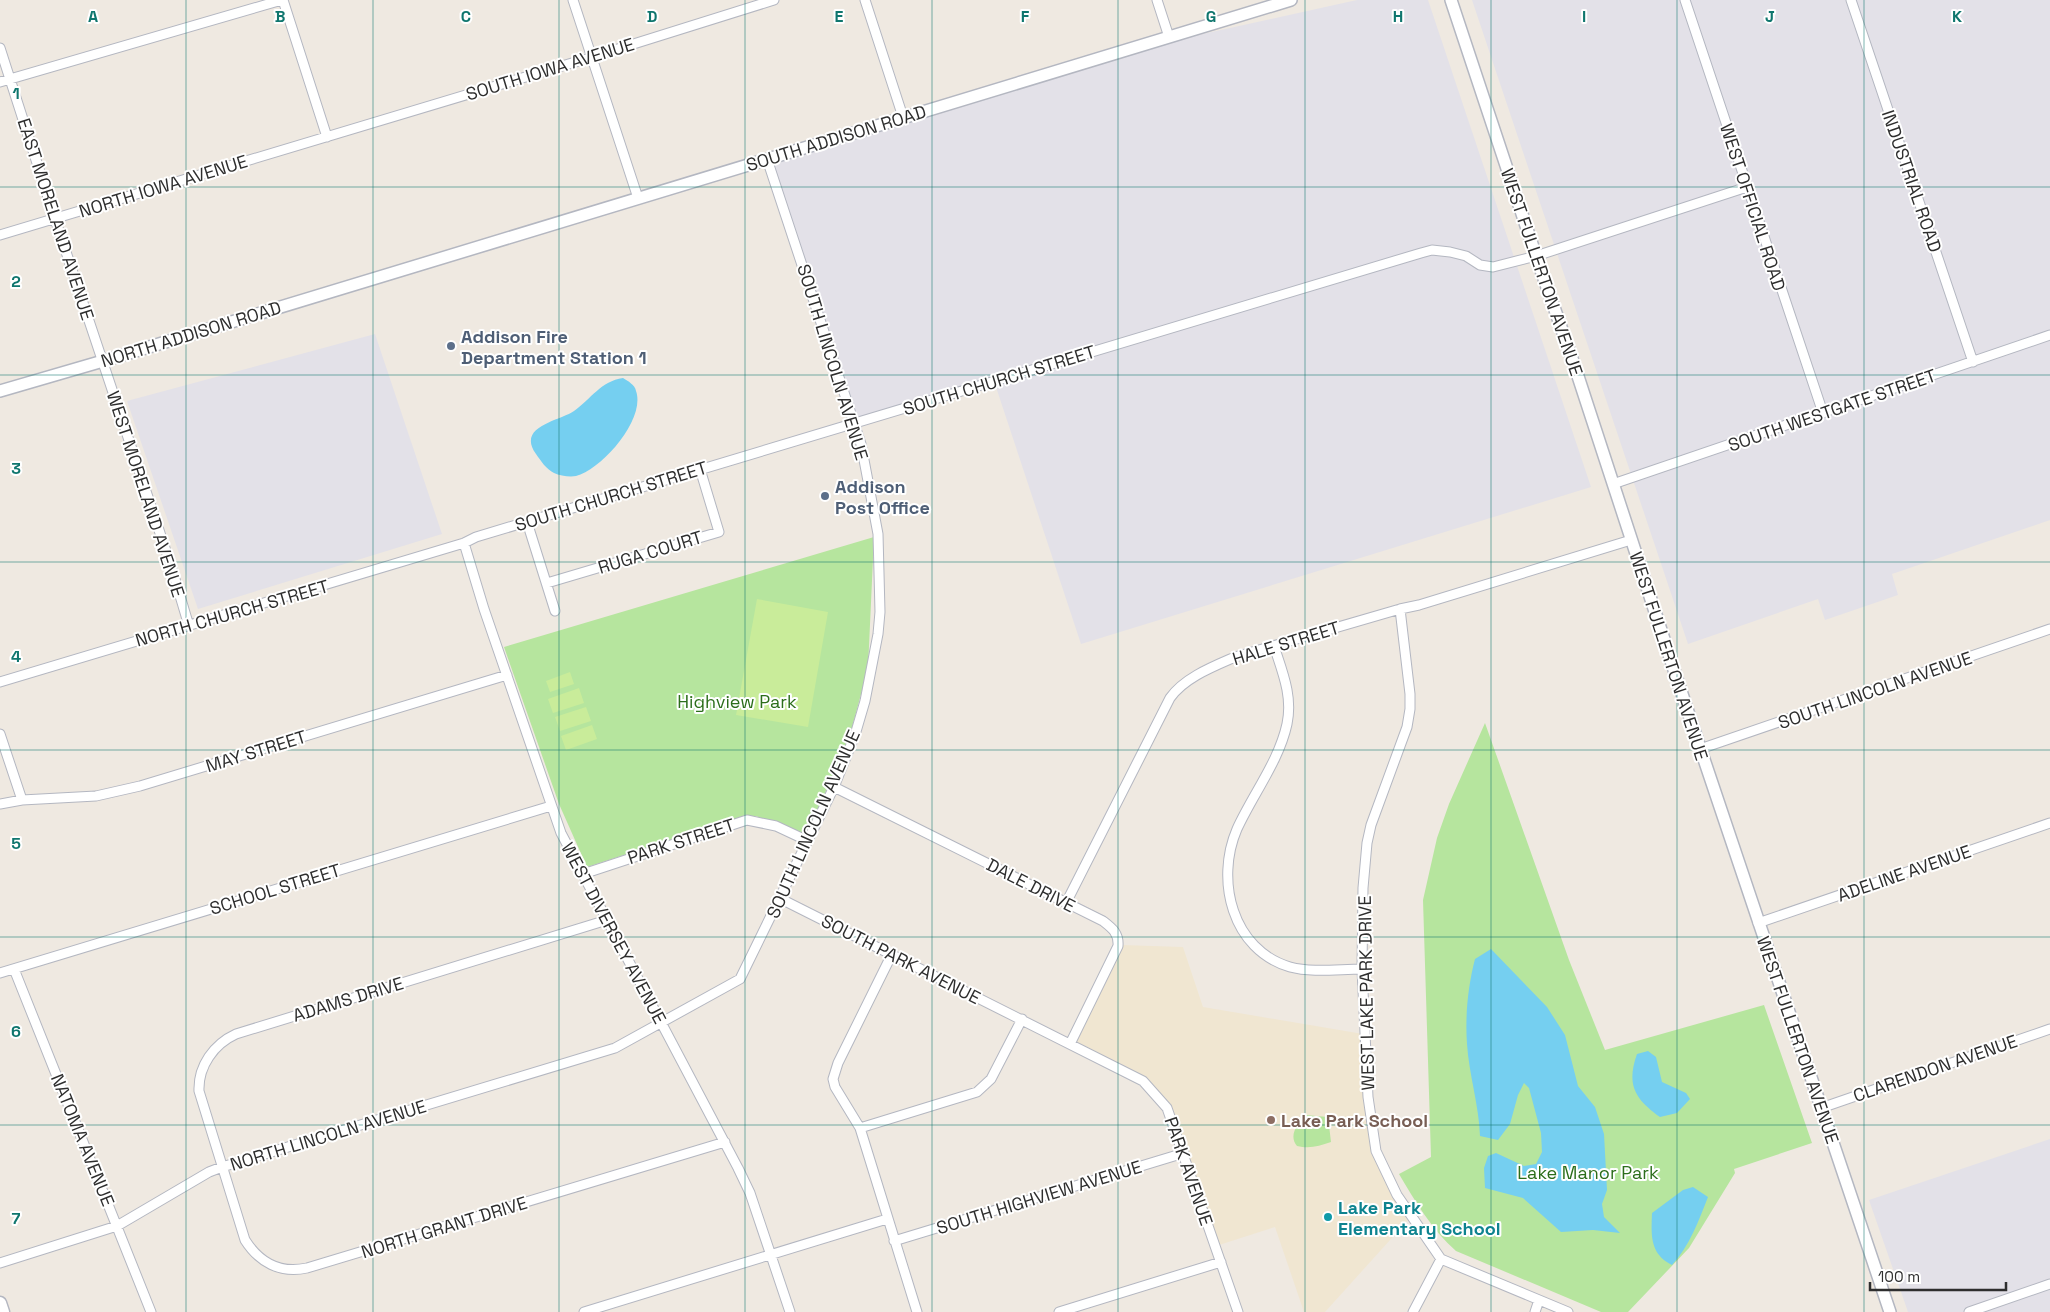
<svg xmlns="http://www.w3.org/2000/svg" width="2050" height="1312" viewBox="0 0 2050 1312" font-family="'Space Grotesk',sans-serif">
<rect width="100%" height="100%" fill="#efe9e1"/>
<!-- industrial -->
<path fill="#e3e1e8" d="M1357 0H1428L1591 487 1081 644 993 378 857 419 773 162 1171 41Z
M1472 0H2050V520L1892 574 1898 595 1825 620 1818 599 1688 644Z
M375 334 442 534 198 609 127 401Z
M2050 1139V1312H1908L1869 1200Z"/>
<!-- education -->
<path fill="#f0e6d1" d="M1121 945 1183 947 1203 1007 1363 1034 1365 1094 1368 1132 1376 1161 1385 1179 1409 1219 1325 1312H1304L1275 1227 1219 1245 1171 1108 1145 1079 1074 1042Z"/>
<!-- green -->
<path fill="#b6e59e" d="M874 537 868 668 849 739 806 836 756 816 732 820 587 867 559 804 504 647Z
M1485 723 1569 960 1605 1050 1764 1005 1812 1143 1734 1169 1735 1173 1689 1248 1628 1312H1601L1456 1251C1432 1230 1415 1201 1399 1174L1431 1157 1423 900 1437 838 1449 804Z
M1305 1115 1328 1117 1331 1142C1319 1146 1310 1149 1297 1146 1288 1135 1298 1124 1305 1115Z"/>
<!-- pitch -->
<path fill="#c9ec9a" d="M757 599 828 612 808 727 736 715Z
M570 672 574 684 550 692 546 681Z
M579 688 584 703 553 713 548 699Z
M586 707 591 721 560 731 555 717Z
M592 725 597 739 566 750 561 736Z"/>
<!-- water -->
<path fill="#75cff0" d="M623 378C628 381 635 385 636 391 646 419 602 469 576 476 570 477 560 476 554 473 546 469 541 461 536 454 516 426 560 421 574 411 591 399 601 381 623 378Z
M1491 949 1547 1007 1565 1035 1578 1086 1595 1107 1604 1134 1607 1190 1602 1204 1604 1217 1620 1233 1593 1230 1561 1232 1523 1198 1485 1188 1484 1168 1488 1156 1496 1153 1524 1166 1536 1164 1542 1152 1541 1133 1529 1088 1524 1083 1518 1095 1510 1124 1498 1140 1480 1136C1479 1105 1469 1075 1467 1044 1465 1016 1468 986 1475 959Z
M1648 1051 1656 1057 1662 1082 1686 1093 1690 1099 1677 1113 1660 1117C1635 1099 1626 1085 1637 1054Z
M1693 1187 1708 1197C1699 1220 1689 1247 1672 1265 1650 1254 1651 1236 1652 1213L1683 1190Z"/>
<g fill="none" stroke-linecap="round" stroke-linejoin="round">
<!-- minor casing -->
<g stroke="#b4b7c1" stroke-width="11">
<path id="minor" d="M283 0 327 137
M573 0 638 198
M865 0 903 117
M1157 0 1169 37
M1685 0 1823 413
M1851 0 1973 362
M0 48 55 219 172 569 189 626
M0 82 282 0
M0 235 592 57 774 0
M1613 484 2050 335
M527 522 555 611
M464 543 484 609 561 833 738 1168 750 1193 790 1312
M547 583 719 532 700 469
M1400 609 1410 694V709L1407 727 1371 825 1367 843 1363 888 1362 969 1368 1097 1376 1151 1397 1195 1441 1259 1568 1312
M1274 646C1282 671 1293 696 1287 724 1279 761 1253 794 1237 829 1215 880 1232 950 1290 967 1312 973 1339 969 1362 969
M0 682 464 543 476 537 1421 253 1432 250 1450 252 1466 256 1480 265 1493 267 1536 256 1747 187
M0 734 22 800
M1700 749 2050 629
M834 787 1103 921C1112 928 1119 933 1118 946L1070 1044
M0 804 22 800 96 796 140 786 507 675
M583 874 747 820 776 826 808 841
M781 899 1143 1081 1167 1108 1238 1312
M1066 903 1170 698C1184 678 1212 667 1235 657L1400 609 1419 605 1631 540
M607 920 236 1034C214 1044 198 1066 199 1091L245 1240C259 1262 280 1274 307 1268L725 1142
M1758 923 2050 823
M892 954 838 1063 833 1079 835 1087 860 1128 917 1312
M14 969 151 1312
M0 973 551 806
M1821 1108 2050 1029
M860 1128 977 1092 991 1079 1022 1019
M894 1241 1184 1153
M0 1263 117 1226 209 1172 222 1167 615 1048 740 979 834 787 855 735 865 701 878 634 880 612 878 534 861 444 767 159
M584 1312 887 1219
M1059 1312 1221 1262
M1413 1312 1441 1259
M1535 1312 1539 1300
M1969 1312 2050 1284"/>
</g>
<!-- tertiary casing -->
<g stroke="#b4b7c1" stroke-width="14">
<path id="tertiary" d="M1451 0 1536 256 1574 364 1678 682 1890 1312
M0 391 103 361 1291 0"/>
</g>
<!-- secondary casing -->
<g stroke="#b4b7c1" stroke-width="15">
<path id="secondary" d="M0 1303 3 1312"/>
</g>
<!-- minor -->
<use href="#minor" stroke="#fff" stroke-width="9"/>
<!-- tertiary -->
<use href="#tertiary" stroke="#fff" stroke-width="11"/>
<!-- secondary -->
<use href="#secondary" stroke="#fff" stroke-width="12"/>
</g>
<!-- grid -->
<path fill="none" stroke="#0f766e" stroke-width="1" stroke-opacity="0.55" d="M186 0V1312M373 0V1312M559 0V1312M745 0V1312M932 0V1312M1118 0V1312M1305 0V1312M1491 0V1312M1677 0V1312M1864 0V1312M0 187H2050M0 375H2050M0 562H2050M0 750H2050M0 937H2050M0 1125H2050"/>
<!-- markers -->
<g fill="#5c6f8a" stroke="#fff" stroke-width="2">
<circle cx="451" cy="346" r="5"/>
<circle cx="825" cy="496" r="5"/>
</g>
<circle fill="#8d6e63" stroke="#fff" stroke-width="2" cx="1271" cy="1120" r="5"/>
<circle fill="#0f9aa8" stroke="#fff" stroke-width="2" cx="1328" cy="1217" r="5"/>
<g text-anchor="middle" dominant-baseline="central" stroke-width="4" stroke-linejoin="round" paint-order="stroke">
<!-- street labels -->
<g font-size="18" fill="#2e2e2e" stroke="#fff">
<text transform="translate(550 69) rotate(-17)">SOUTH IOWA AVENUE</text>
<text transform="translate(836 138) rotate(-17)">SOUTH ADDISON ROAD</text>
<text transform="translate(1912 181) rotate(71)">INDUSTRIAL ROAD</text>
<text transform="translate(163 186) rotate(-17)">NORTH IOWA AVENUE</text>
<text transform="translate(1753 207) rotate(72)">WEST OFFICIAL ROAD</text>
<text transform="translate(56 219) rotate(72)">EAST MORELAND AVENUE</text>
<text transform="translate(1542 272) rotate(71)">WEST FULLERTON AVENUE</text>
<text transform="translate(191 334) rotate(-17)">NORTH ADDISON ROAD</text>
<text transform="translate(833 362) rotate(73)">SOUTH LINCOLN AVENUE</text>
<text transform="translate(999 380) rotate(-17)">SOUTH CHURCH STREET</text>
<text transform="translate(1832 410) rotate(-19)">SOUTH WESTGATE STREET</text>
<text transform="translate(146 494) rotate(72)">WEST MORELAND AVENUE</text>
<text transform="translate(611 496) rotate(-17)">SOUTH CHURCH STREET</text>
<text transform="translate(650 552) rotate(-17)">RUGA COURT</text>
<text transform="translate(232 613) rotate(-16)">NORTH CHURCH STREET</text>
<text transform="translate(1286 643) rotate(-17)">HALE STREET</text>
<text transform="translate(1669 656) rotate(72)">WEST FULLERTON AVENUE</text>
<text transform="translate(1875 690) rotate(-19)">SOUTH LINCOLN AVENUE</text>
<text transform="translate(256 751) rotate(-17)">MAY STREET</text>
<text transform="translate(813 824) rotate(-66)">SOUTH LINCOLN AVENUE</text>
<text transform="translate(681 841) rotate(-18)">PARK STREET</text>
<text transform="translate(1904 873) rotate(-19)">ADELINE AVENUE</text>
<text transform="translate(1031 885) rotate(27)">DALE DRIVE</text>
<text transform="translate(275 889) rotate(-17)">SCHOOL STREET</text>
<text transform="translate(614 933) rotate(62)">WEST DIVERSEY AVENUE</text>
<text transform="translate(901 959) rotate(27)">SOUTH PARK AVENUE</text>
<text transform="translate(1366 993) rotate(-91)">WEST LAKE PARK DRIVE</text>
<text transform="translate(348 999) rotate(-17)">ADAMS DRIVE</text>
<text transform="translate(1798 1040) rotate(71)">WEST FULLERTON AVENUE</text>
<text transform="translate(1935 1068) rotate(-19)">CLARENDON AVENUE</text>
<text transform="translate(328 1135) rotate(-17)">NORTH LINCOLN AVENUE</text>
<text transform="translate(83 1140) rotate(68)">NATOMA AVENUE</text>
<text transform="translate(1189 1171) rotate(71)">PARK AVENUE</text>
<text transform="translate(1039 1197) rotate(-17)">SOUTH HIGHVIEW AVENUE</text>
<text transform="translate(444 1227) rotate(-17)">NORTH GRANT DRIVE</text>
</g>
<!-- service labels -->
<g font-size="18" font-weight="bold" fill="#4e5e75" stroke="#fff" text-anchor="start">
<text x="461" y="336">Addison Fire<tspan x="461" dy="21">Department Station 1</tspan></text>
<text x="835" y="486">Addison<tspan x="835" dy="21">Post Office</tspan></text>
</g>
<!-- park labels -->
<g font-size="18" fill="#2c6e1b" stroke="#fff">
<text x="737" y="701">Highview Park</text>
<text x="1588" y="1172">Lake Manor Park</text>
</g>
<!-- education labels -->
<g font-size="18" font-weight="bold" fill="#785e54" stroke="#fff" text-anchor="start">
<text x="1281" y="1120">Lake Park School</text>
</g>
<!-- culture labels -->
<g font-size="18" font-weight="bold" fill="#0d838f" stroke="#fff" text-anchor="start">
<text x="1338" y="1207">Lake Park<tspan x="1338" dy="21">Elementary School</tspan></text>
</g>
</g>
<g font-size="16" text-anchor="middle" font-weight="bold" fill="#0f766e" stroke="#fff" stroke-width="4" stroke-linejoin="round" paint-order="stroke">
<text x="93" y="22">A</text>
<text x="280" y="22">B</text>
<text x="466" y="22">C</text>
<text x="652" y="22">D</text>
<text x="839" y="22">E</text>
<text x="1025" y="22">F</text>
<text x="1211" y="22">G</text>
<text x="1398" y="22">H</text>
<text x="1584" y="22">I</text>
<text x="1770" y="22">J</text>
<text x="1957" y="22">K</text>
<text x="16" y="99">1</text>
<text x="16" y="287">2</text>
<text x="16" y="474">3</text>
<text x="16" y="662">4</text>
<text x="16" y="849">5</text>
<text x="16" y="1037">6</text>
<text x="16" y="1224">7</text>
</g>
<!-- scale -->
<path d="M1870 1282v8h136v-8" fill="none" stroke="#2e2e2e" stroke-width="2.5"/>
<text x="1878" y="1282" font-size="15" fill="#2e2e2e" stroke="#ffffff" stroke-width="4" paint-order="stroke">100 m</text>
</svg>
